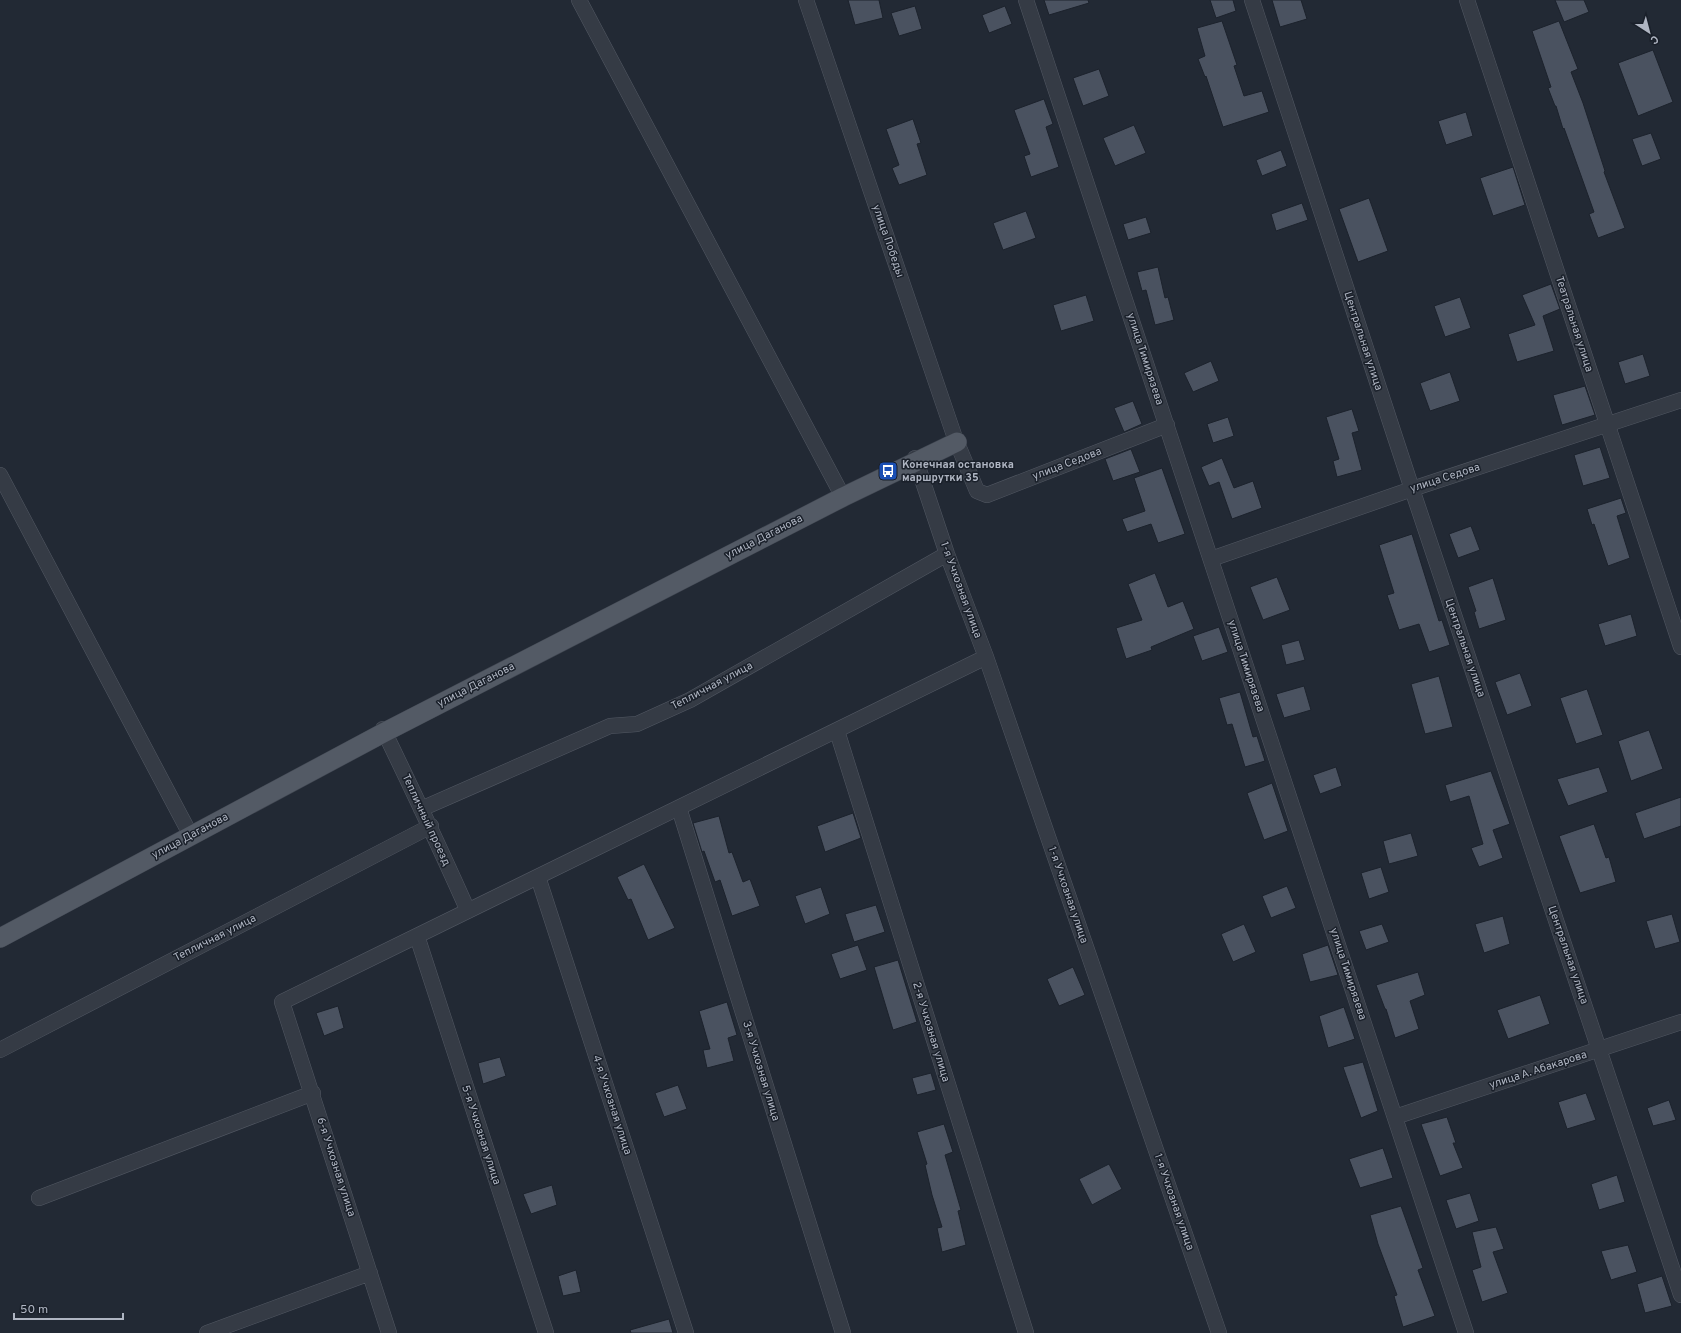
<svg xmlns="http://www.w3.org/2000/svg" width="1681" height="1333" viewBox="0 0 1681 1333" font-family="Overpass,sans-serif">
<rect width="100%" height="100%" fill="#222934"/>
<!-- building -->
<path fill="#4a5260" stroke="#1c222c" d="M848 0H879L883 18 855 25Z
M1044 0H1088L1089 3 1049 15Z
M1210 0H1233L1236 11 1216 18Z
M1272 0H1301L1307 19 1280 27Z
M1555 0H1584L1589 12 1564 22Z
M915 6 922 29 899 36 891 13Z
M1005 6 1012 24 989 33 982 15Z
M1222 21 1237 65 1234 66 1244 96 1262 91 1269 112 1223 127 1206 76 1205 77 1198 59 1205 56 1197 28Z
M1559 21 1578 69 1571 72 1583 103 1605 171 1604 172 1625 228 1598 238 1589 214 1594 212 1564 128 1563 129 1556 106H1555L1548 88 1551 87 1532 31Z
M1653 50 1673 102 1638 116 1618 63Z
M1099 69 1109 96 1083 106 1073 78Z
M1044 99 1053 124 1046 127 1059 167 1031 177 1024 156 1030 154 1014 110Z
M1466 112 1473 136 1446 145 1438 121Z
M913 119 921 143 917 144 927 175 899 185 892 168 899 165 886 129Z
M1134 125 1146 153 1115 166 1103 138Z
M1651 133 1661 159 1642 166 1632 139Z
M1281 150 1287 166 1262 176 1256 160Z
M1513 167 1525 205 1493 216 1480 178Z
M1369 198 1388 251 1358 262 1339 209Z
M1302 203 1308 220 1276 231 1271 214Z
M1026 211 1036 238 1003 250 993 223Z
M1146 217 1151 233 1128 240 1123 224Z
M1158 267 1165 298 1168 297 1174 320 1155 325 1146 290 1142 291 1137 272Z
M1551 284 1560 309 1543 316 1554 351 1517 362 1508 334 1535 325 1522 295Z
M1086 295 1094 321 1061 331 1053 305Z
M1460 297 1471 328 1445 337 1434 306Z
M1643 354 1650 376 1625 384 1618 362Z
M1211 361 1219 381 1193 392 1184 373Z
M1450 372 1460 401 1430 411 1420 383Z
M1585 386 1595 415 1562 425 1553 395Z
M1133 401 1142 424 1124 432 1114 408Z
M1352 409 1359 431 1352 433 1362 470 1337 477 1333 461 1339 459 1326 417Z
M1228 417 1234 436 1213 443 1207 424Z
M1600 447 1610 478 1583 486 1574 455Z
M1131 449 1140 472 1113 481 1105 459Z
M1222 458 1234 488 1253 481 1262 508 1232 519 1219 482 1209 486 1201 467Z
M1162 468 1185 534 1158 543 1151 524 1127 532 1122 519 1145 511 1134 478Z
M1621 498 1626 513 1617 516 1630 558 1608 566 1594 524 1592 525 1587 509Z
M1471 526 1480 550 1458 558 1449 534Z
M1412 534 1439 621 1442 620 1450 645 1429 652 1419 624 1399 630 1387 595 1394 593 1379 545Z
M1155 573 1168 607 1183 601 1194 629 1151 647 1152 650 1126 659 1116 628 1142 620 1128 584Z
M1277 577 1290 610 1263 620 1250 587Z
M1493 578 1506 620 1479 629 1474 612 1476 611 1468 587Z
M1631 614 1637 636 1605 646 1598 624Z
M1219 627 1228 652 1202 661 1193 636Z
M1299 640 1305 660 1286 665 1281 645Z
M1520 673 1532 706 1507 715 1495 682Z
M1439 676 1453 727 1425 734 1411 684Z
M1304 686 1311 710 1284 718 1276 694Z
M1587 689 1603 735 1576 744 1560 698Z
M1240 692 1253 737 1257 736 1265 761 1245 767 1232 724 1227 725 1219 698Z
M1649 730 1663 769 1631 781 1618 741Z
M1336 767 1342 786 1320 794 1313 775Z
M1599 767 1608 792 1568 806 1557 779Z
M1491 771 1510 824 1493 830 1503 858 1479 867 1471 848 1483 844 1469 796 1450 802 1445 785Z
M1272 783 1288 831 1264 840 1247 793Z
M1681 797V826L1644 839 1635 813Z
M853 813 861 838 825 852 817 826Z
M719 816 729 853 732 852 743 882 750 879 760 906 732 916 720 880 715 882 704 851 702 852 693 823Z
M1594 824 1606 858 1609 857 1616 882 1580 893 1559 836Z
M1411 833 1418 856 1389 864 1383 841Z
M644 864 675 928 648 940 631 899 628 900 617 877Z
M1381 867 1389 892 1369 899 1361 873Z
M1287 886 1296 908 1271 918 1262 896Z
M821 887 830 914 805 924 795 896Z
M876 905 885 932 854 942 845 914Z
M1672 914 1680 942 1655 949 1646 921Z
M1503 916 1510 944 1484 953 1475 924Z
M1244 924 1256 952 1233 962 1221 934Z
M1382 924 1389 942 1366 950 1359 931Z
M858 945 867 970 840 979 831 954Z
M1328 945 1338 975 1310 982 1302 954Z
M898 960 917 1022 893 1030 874 967Z
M1073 967 1085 995 1059 1006 1047 979Z
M1418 972 1425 995 1410 1001 1419 1029 1395 1038 1386 1009H1385L1376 985Z
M1540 995 1550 1024 1508 1039 1497 1010Z
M727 1002 737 1035 728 1038 734 1061 707 1068 703 1050 710 1049 699 1011Z
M338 1006 344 1028 324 1036 316 1013Z
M1344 1007 1355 1039 1328 1048 1319 1016Z
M500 1057 506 1076 483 1084 478 1063Z
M1363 1062 1378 1111 1361 1118 1343 1067Z
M931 1073 936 1090 917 1095 912 1078Z
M678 1085 687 1109 664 1117 655 1093Z
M1586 1093 1596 1120 1567 1129 1558 1102Z
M1669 1100 1676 1120 1653 1126 1647 1108Z
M1447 1117 1456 1143H1453L1463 1168 1440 1176 1421 1124Z
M944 1124 953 1152 945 1155 961 1210 958 1211 966 1245 942 1252 937 1228 942 1227 932 1195 925 1165 927 1164 917 1132Z
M1383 1148 1393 1178 1360 1188 1349 1159Z
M1109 1164 1122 1189 1092 1205 1079 1179Z
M1617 1175 1625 1202 1599 1210 1591 1184Z
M552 1185 557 1205 531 1214 523 1194Z
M1470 1193 1479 1221 1456 1229 1446 1200Z
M1401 1206 1423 1268 1418 1270 1435 1316 1403 1327 1394 1296 1397 1295 1378 1244 1370 1215Z
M1496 1227 1504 1249 1493 1252 1508 1293 1482 1302 1472 1270 1481 1267 1472 1232Z
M1628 1245 1637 1272 1611 1280 1601 1251Z
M576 1270 581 1292 563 1296 558 1276Z
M1662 1276 1672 1306 1645 1313 1637 1284Z
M669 1319 673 1333H631L630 1330Z"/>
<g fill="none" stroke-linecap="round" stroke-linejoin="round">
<!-- minor casing -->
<g stroke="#525863" stroke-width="16">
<path id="minor" d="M579 0 843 497
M806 0 955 438 977 491 987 495 1167 425
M1026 0 1466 1333
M1252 0 1412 489 1681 1295
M1467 0 1681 647
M915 458 947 554 986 657 1219 1333
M0 475 189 832
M1211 559 1412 489 1681 400
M383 729C412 789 441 850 468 911
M837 731 1026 1333
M679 808 843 1333
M421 809 610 726 637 724 690 700 947 554
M538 877 686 1333
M417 936 546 1333
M0 1050 431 826
M1395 1117 1681 1022
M39 1198 313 1093
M207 1333 370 1273
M389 1333 282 1002 986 657"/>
</g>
<!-- major casing -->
<g stroke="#3e444f" stroke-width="20">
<path id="major" d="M0 938 385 732 843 497 957 442"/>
</g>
<!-- minor -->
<use href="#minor" stroke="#353b45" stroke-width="15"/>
<!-- major -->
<use href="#major" stroke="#535a65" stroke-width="19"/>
</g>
<!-- icons -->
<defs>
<g id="bus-square" transform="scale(1)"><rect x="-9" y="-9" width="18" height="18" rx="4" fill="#1a4fb4" stroke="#1a202a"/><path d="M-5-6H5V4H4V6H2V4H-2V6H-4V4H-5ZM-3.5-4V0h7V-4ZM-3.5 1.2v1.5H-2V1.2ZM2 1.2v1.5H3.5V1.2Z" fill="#fff"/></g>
</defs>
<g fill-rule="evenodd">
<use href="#bus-square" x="888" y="471"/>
</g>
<g text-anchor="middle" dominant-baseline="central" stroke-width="3" stroke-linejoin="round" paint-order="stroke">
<!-- street labels -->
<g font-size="11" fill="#afb5c2" stroke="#1a202a">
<text transform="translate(888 241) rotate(71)">улица Победы</text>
<text transform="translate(1574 324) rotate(72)">Театральная улица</text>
<text transform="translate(1363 341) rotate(72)">Центральная улица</text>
<text transform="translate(1145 359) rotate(72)">улица Тимирязева</text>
<text transform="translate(1067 464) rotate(-21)">улица Седова</text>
<text transform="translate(1445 478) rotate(-18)">улица Седова</text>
<text transform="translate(764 537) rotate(-27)">улица Даганова</text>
<text transform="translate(961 590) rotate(70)">1-я Учхозная улица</text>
<text transform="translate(1465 648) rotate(71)">Центральная улица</text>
<text transform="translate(1246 666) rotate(72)">улица Тимирязева</text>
<text transform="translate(476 685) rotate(-27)">улица Даганова</text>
<text transform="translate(712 686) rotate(-28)">Тепличная улица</text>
<text transform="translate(426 820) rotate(65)">Тепличный проезд</text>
<text transform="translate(190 836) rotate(-28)">улица Даганова</text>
<text transform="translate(1068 895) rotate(71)">1-я Учхозная улица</text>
<text transform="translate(215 938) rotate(-27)">Тепличная улица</text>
<text transform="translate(1568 955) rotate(71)">Центральная улица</text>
<text transform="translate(1348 974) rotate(72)">улица Тимирязева</text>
<text transform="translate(931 1032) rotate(73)">2-я Учхозная улица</text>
<text transform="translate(1538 1070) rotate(-18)">улица А. Абакарова</text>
<text transform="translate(761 1071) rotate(73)">3-я Учхозная улица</text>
<text transform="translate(612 1105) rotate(72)">4-я Учхозная улица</text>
<text transform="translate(481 1135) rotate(72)">5-я Учхозная улица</text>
<text transform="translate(336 1167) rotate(72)">6-я Учхозная улица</text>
<text transform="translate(1174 1202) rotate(71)">1-я Учхозная улица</text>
</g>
<!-- poi labels -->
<g font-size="11" font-weight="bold" fill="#afb5c2" stroke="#1a202a" text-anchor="start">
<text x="902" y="465">Конечная остановка<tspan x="902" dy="13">маршрутки 35</tspan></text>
</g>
</g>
<!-- north arrow -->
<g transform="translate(1649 32) rotate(144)" stroke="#1a202a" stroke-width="3" paint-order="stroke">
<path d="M0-3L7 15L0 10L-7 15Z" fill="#afb5c2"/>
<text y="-6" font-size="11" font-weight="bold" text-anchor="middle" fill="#afb5c2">С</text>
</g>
<!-- scale -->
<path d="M14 1313v6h109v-6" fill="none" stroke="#afb5c2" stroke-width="2"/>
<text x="20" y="1313" font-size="12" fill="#afb5c2" stroke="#1a202a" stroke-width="3" paint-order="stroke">50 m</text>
</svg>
